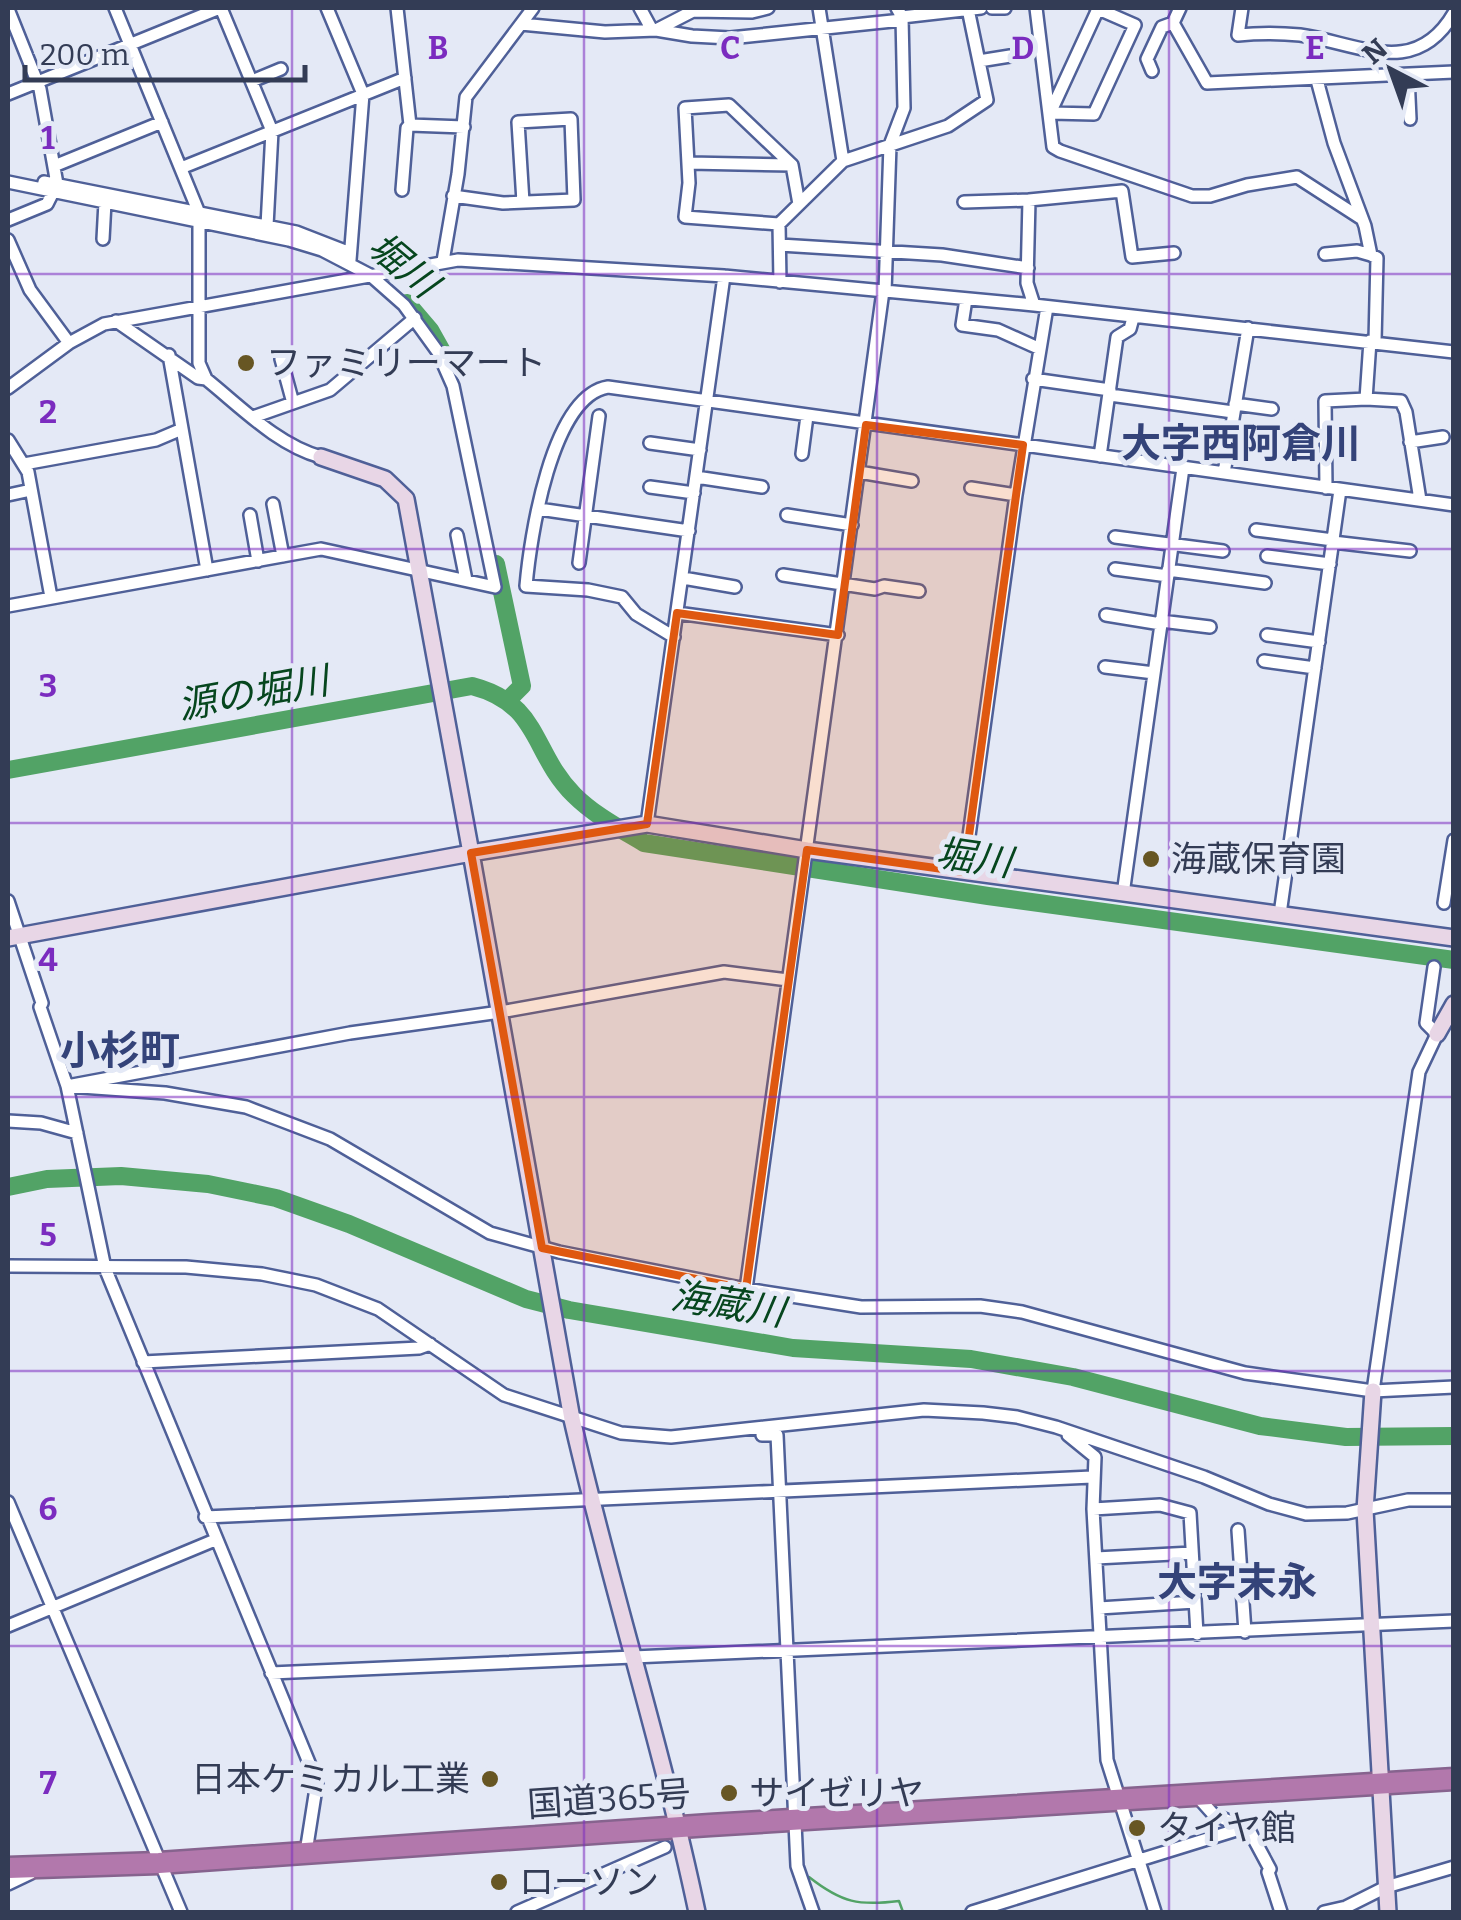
<svg xmlns="http://www.w3.org/2000/svg" width="1461" height="1920" viewBox="0 0 1461 1920" font-family="Bitter,'Noto Sans JP',serif">
<rect width="100%" height="100%" fill="#e4e9f6"/>
<g fill="none" stroke-linecap="round" stroke-linejoin="round">
<!-- stream -->
<path stroke="#52a366" stroke-width="2.5" d="M809 1877C842 1903 859 1906 899 1901L903 1912"/>
<!-- river -->
<path stroke="#52a366" stroke-width="18" d="M407 303 430 330 444 355
M496 564 522 686 508 700
M8 770 472 686C541 704 531 752 574 795 594 815 619 828 644 843L988 896 1454 960
M8 1187 47 1179 121 1176 208 1184 276 1198 349 1224 526 1299 569 1310 793 1348 971 1359 1073 1377 1260 1426 1346 1437 1454 1436"/>
<!-- street casing -->
<g stroke="#4f6098" stroke-width="16">
<path id="street" d="M115 8 199 213V363L206 379C241 407 277 445 321 457
M221 8 272 131 267 226
M327 8 363 94 350 260
M397 8 410 125 464 127
M640 8 652 30
M819 8 843 161
M992 8H1005
M1036 8 1053 147 1060 151 1192 196H1210L1247 185 1297 177 1362 219
M1180 8 1173 23 1207 83 1454 72
M1242 8 1238 35C1259 33 1279 33 1300 35 1358 43 1415 80 1454 13
M8 9 40 89 57 184 47 204 8 220
M902 17 981 8
M521 24 605 32 656 30 692 36 730 38 902 20
M656 30 693 11 752 12 768 8
M979 61 1010 56
M1152 71 1147 59 1162 27 1173 23
M1408 76 1410 119
M1317 80 1334 143 1365 226 1371 255 1377 258 1375 341
M252 81 281 69
M8 94 220 8
M1051 111 1098 9
M1051 113 1094 114 1135 25 1096 8
M689 163 792 165
M54 166 162 122
M181 168 405 78
M8 182 289 240 322 250 370 275 404 305 438 352 453 386 495 587 321 549 8 606
M44 182 296 232 350 253
M402 190 407 128 410 125
M453 196 503 203 574 200 571 119 518 122 523 202
M964 202 1029 200
M779 224 685 217 689 183 685 108 729 105 792 165 799 204
M103 239 105 202
M8 240 30 290 69 343
M780 245 942 255 1028 268
M1325 254 1357 251 1371 255
M443 261 458 174 466 97 533 8
M780 282 779 224 843 161 948 126 987 100 968 9
M885 292 890 145 904 108 902 17 897 8
M966 299 962 325 998 330 1038 348
M1034 305 1027 283 1029 200 1122 191 1132 257 1174 253
M116 321 198 378 206 379
M169 355 207 570
M281 359 293 403
M1033 379 1110 390
M8 388 69 343 104 324 458 260 724 276 1034 305 1454 352
M1110 395 1233 412
M1366 399 1401 401 1406 412 1420 500
M1235 404 1272 409
M253 417 330 390 415 318
M8 440 28 472 51 597
M1410 442 1443 437
M650 443 700 450
M802 454 807 416
M1100 456 1117 337 1130 329 1133 318
M24 464 156 440 182 429
M859 472 912 481
M1224 473 1248 328
M696 477 762 487
M650 487 694 493
M971 488 1016 495
M1326 488 1325 401 1366 399 1370 341
M8 495 31 490
M273 504 283 556
M539 509 689 531
M250 515 258 561
M787 515 852 525
M1256 530 1333 540
M457 535 466 580
M1115 537 1223 551
M1333 542 1410 551
M1267 556 1330 564
M579 563 599 416
M1115 569 1168 576
M1168 570 1265 583
M783 575 875 589 884 586 919 591
M683 578 735 587
M677 613 838 635
M1106 615 1161 624
M1161 621 1210 627
M1267 635 1319 642
M674 637 636 614 622 597 588 590 526 586C530 539 551 396 608 387L1454 505
M1264 661 1315 668
M1105 667 1154 673
M647 824 724 276
M964 872 1016 495 1047 307
M1123 894 1183 468
M8 901 42 1003 40 1007 67 1086 350 1033 500 1012 724 972 788 980
M1444 903 1454 840
M1280 914 1340 490
M8 1121 41 1123 77 1133
M8 1266 186 1267 262 1274 316 1285 378 1309 504 1395 621 1433 671 1437 924 1410 983 1413 1017 1417 1056 1427 1204 1477 1269 1504 1306 1514 1347 1513 1408 1500H1454
M746 1289 883 291
M143 1362 419 1348 430 1344
M1373 1391 1419 1072 1437 1034 1426 1023 1434 967
M762 1435H777L797 1866 813 1912
M1068 1435 1095 1457 1093 1509 1107 1760 1155 1912
M8 1502 181 1912
M1093 1509 1160 1505 1190 1513 1197 1634
M205 1517 1092 1477
M1238 1530 1245 1632
M1096 1558 1192 1553
M1099 1608 1195 1602
M8 1626 215 1540
M271 1673 1454 1621
M1196 1795 1213 1814 1249 1830 1270 1869 1268 1872 1281 1912
M306 1852 317 1782 105 1268 67 1086 165 1093 246 1107 330 1139 490 1233 559 1252 746 1289 861 1307 980 1306 1022 1312 1245 1373 1373 1391 1454 1387
M8 1884 31 1873
M517 1912 665 1847
M972 1912 1246 1827
M1324 1912 1346 1907 1386 1887 1454 1867"/>
</g>
<!-- secondary casing -->
<g stroke="#4f6098" stroke-width="20">
<path id="secondary" d="M321 457 385 479 406 499 471 853 647 824 807 850 1454 938
M8 938 471 853 572 1419C610 1585 662 1746 697 1912
M1437 1034 1454 1004
M1373 1391 1365 1510 1388 1912"/>
</g>
<!-- highway casing -->
<g stroke="#86638e" stroke-width="25">
<path id="highway" d="M8 1868 159 1863 710 1825 1454 1779"/>
</g>
<!-- street -->
<use href="#street" stroke="#fff" stroke-width="11"/>
<!-- secondary -->
<use href="#secondary" stroke="#e8d6e6" stroke-width="15"/>
<!-- highway -->
<use href="#highway" stroke="#b278ac" stroke-width="20"/>
</g>
<!-- marked area -->
<path fill="#df5810" fill-opacity="0.2" stroke="#df5810" stroke-width="8" stroke-linejoin="round" d="M866 425 1023 445 964 872 807 850 746 1289 542 1248 471 853 647 824 677 613 838 635Z"/>
<!-- grid -->
<path fill="none" stroke="#7b2cbf" stroke-width="2.5" stroke-opacity="0.55" d="M292 8V1912M584 8V1912M877 8V1912M1169 8V1912M8 274H1454M8 549H1454M8 823H1454M8 1097H1454M8 1371H1454M8 1646H1454"/>
<!-- markers -->
<g fill="#675623" stroke="#e4e9f6" stroke-width="4">
<circle cx="246" cy="363" r="10"/>
<circle cx="1151" cy="859" r="10"/>
<circle cx="490" cy="1779" r="10"/>
<circle cx="729" cy="1793" r="10"/>
<circle cx="1137" cy="1828" r="10"/>
<circle cx="499" cy="1882" r="10"/>
</g>
<g text-anchor="middle" dominant-baseline="central" stroke-width="10" stroke-linejoin="round" paint-order="stroke">
<!-- poi labels -->
<g font-size="35" fill="#333c55" stroke="#e4e9f6" text-anchor="start">
<text x="266" y="363">ファミリーマート</text>
<text x="1171" y="859">海蔵保育園</text>
<text x="470" y="1779" text-anchor="end">日本ケミカル工業</text>
<text x="749" y="1793">サイゼリヤ</text>
<text x="1157" y="1828">タイヤ館</text>
<text x="519" y="1882">ローソン</text>
</g>
<!-- street labels -->
<g font-size="35" fill="#333c55" stroke="#e4e9f6">
<text transform="translate(609 1799) rotate(-4)">国道365号</text>
</g>
<!-- water labels -->
<g font-size="38" font-style="italic" fill="#06461e" stroke="#e4e9f6">
<text transform="translate(403 265) rotate(40)">堀川</text>
<text transform="translate(253 693) rotate(-10)">源の堀川</text>
<text transform="translate(974 858) rotate(8)">堀川</text>
<text transform="translate(728 1304) rotate(9)">海蔵川</text>
</g>
<!-- quarter labels -->
<g font-size="40" font-weight="bold" fill="#344379" stroke="#e4e9f6">
<text x="1241" y="444">大字西阿倉川</text>
<text x="120" y="1051">小杉町</text>
<text x="1237" y="1583">大字末永</text>
</g>
</g>
<g font-size="32" text-anchor="middle" font-weight="bold" fill="#7b2cbf" stroke="#e4e9f6" stroke-width="10" stroke-linejoin="round" paint-order="stroke">
<text x="438" y="59">B</text>
<text x="730" y="59">C</text>
<text x="1023" y="59">D</text>
<text x="1315" y="59">E</text>
<text x="48" y="149">1</text>
<text x="48" y="423">2</text>
<text x="48" y="697">3</text>
<text x="48" y="971">4</text>
<text x="48" y="1246">5</text>
<text x="48" y="1520">6</text>
<text x="48" y="1794">7</text>
</g>
<!-- border -->
<rect width="1461" height="1920" fill="none" stroke="#333c55" stroke-width="20"/>
<!-- north arrow -->
<g transform="translate(1391 70) rotate(319)" stroke="#e4e9f6" stroke-width="8" paint-order="stroke">
<path d="M0-8L18 38L0 25L-18 38Z" fill="#333c55"/>
<text y="-15" font-size="28" font-weight="bold" text-anchor="middle" fill="#333c55">N</text>
</g>
<!-- scale -->
<path d="M25 65v15h280v-15" fill="none" stroke="#333c55" stroke-width="5"/>
<text x="40" y="65" font-size="30" fill="#333c55" stroke="#e4e9f6" stroke-width="8" paint-order="stroke">200 m</text>
</svg>
